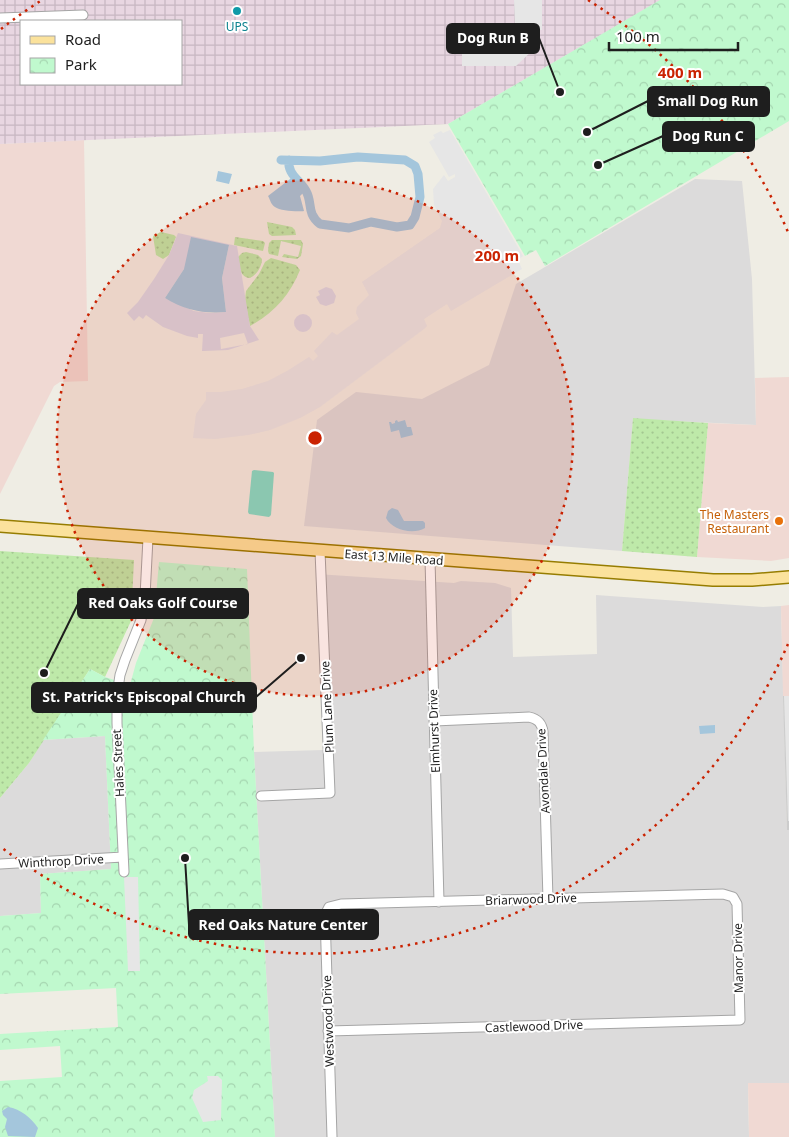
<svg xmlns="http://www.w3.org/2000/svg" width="789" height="1137" viewBox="0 0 789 1137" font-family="'Noto Sans',sans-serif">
<defs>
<pattern id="industrial-grid" width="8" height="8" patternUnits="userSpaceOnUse" patternTransform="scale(1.25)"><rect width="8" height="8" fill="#e8d6e1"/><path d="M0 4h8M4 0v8" fill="none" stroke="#c7b7c1"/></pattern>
<pattern id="grass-dots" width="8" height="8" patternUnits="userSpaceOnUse" patternTransform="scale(1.25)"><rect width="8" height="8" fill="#bee9a9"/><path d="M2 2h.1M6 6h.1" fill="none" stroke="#a3c791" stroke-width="1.8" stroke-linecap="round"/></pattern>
<pattern id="park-crowns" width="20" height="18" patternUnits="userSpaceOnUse" patternTransform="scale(1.25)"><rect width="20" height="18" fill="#c0f9ce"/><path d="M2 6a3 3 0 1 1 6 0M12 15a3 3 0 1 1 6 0" fill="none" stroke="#a5d5b0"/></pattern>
</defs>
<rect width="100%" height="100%" fill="#efede4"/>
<!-- residential -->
<path fill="#dcdbdb" d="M695 179 742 181 752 279 756 425 633 419 622 551 304 526 317 420 356 392 422 399 489 365 516 284Z
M316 574 454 583 461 581 495 583 511 588 513 657 597 654 596 595 763 607 781 606 787 829 789 830V1083H748L749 1137H275L254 752 324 750Z
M105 736 111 869 40 874 41 913 0 916V798L29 763 43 740Z"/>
<!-- commercial -->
<path fill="#f0d9d3" d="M84 140 88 381 60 382 54 386 0 494V144Z
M789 377V558L771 561 697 557 708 423 756 425 755 378Z
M789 605V696H783L781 606Z
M748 1083H789V1137H749Z"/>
<!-- industrial -->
<path fill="url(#industrial-grid)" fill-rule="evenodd" d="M0 0H661L448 124 0 144ZM21 21H181V84H21Z"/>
<!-- religious -->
<path fill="#ccc" d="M783 696H789V830H787Z"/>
<!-- grass -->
<path fill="url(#grass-dots)" d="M267 222 292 227 295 230 296 235 272 236 269 234Z
M161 232 174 235 176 237 169 255 163 259 156 255 153 236Z
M235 237 263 241 265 243 263 251 234 245Z
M272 240H301L303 244 301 256 297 259 282 257 284 254 298 257 301 246 281 241 278 256 269 254 268 251 269 243Z
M246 252 258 255 262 259C262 266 257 275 250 278 239 277 240 266 238 257L242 253Z
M271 258 296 265 300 270C290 295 274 313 250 326L245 300 246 291 259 274 265 262Z
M633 418 708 423 697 557 622 551Z
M0 551 134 560 131 621 105 677 90 669 29 763 0 798Z"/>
<!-- park -->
<path fill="url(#park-crowns)" d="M660 0H789V121L545 266 536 250 525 256 448 124Z
M159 562 247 569 254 752 275 1137H0V1081L62 1077 60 1046 0 1050V1034L118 1027 116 988 0 994V916L41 913 40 874 111 869 105 736 43 740 90 669 105 677 130 685 136 663 154 618Z"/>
<!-- pitch -->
<path fill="#82dec9" d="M254 470 273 472 274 473 271 515 269 517 249 514 248 512 252 471Z"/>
<!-- parking -->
<path fill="#e6e6e6" d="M514 0H542V30H534L535 48 516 66H462V49H510L509 26H515Z
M450 130 523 256 518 260 522 269 451 311 447 304 424 319 427 326 424 329 320 407 300 418 270 430 248 435 215 439 193 438 196 414 206 400V392H221L242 389 268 381 287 371 309 357 313 361 318 356 314 351 332 332 337 335 359 319 356 313 357 307 369 295 362 282 440 228 442 221 434 205 433 189 444 175 448 181 455 177V174L449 177 429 142 435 138 433 135 441 131 443 133Z
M784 696H789V821H788Z
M124 877H138L140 971H128Z
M207 1076H218L222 1080 221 1120 203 1122 192 1098 194 1090 208 1081Z"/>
<!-- plaza -->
<path fill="#dad8e4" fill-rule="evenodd" d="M178 233 237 246 249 320 250 326 259 340 228 350 204 351H202L203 334H198V338L187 336 163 327 146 315 143 319 139 316 134 321 127 313 138 302 154 279 169 255ZM229 245 222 278 226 312 210 313 194 311 165 298 184 269ZM244 333 248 344 221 349 220 338Z
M326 287 332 289 336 296 334 303 326 306 320 304 316 297 320 295 318 291Z
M294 323a9 9 0 1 1 18 0a9 9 0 1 1-18 0Z"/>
<!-- water -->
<path fill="#a4c6dc" d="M218 171 232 174 229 184 216 181Z
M294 176 306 190 300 196 304 211C298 212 280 211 275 207 271 205 270 199 268 196Z
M191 237 229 245 222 278 226 312C204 314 184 310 165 298L184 269Z
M397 420 398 422 405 420 407 427H411L413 435 401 438 399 430 391 432 389 422H391L392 424 395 423V421Z
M392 508 398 510 404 521H423L425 523V528C413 535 392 530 386 518L388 511Z
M715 725V733L700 734 699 726Z
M8 1107C21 1109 31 1118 38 1128L35 1137 8 1136 5 1127 7 1119 3 1115 2 1111Z"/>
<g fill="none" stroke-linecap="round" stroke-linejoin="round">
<!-- canal -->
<path stroke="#a4c6dc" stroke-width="9" d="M281 160 320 161 358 157 405 160 415 166 418 174 420 197 415 217 410 225 397 227 371 222 349 228 320 224C306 213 313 203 306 191 299 179 287 174 289 160"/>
<!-- minor casing -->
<g stroke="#a5a5a5" stroke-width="11">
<path id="minor" d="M0 18 83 15
M430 559 439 902
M434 721 529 717C538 719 542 723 543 732L548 899
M261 796 330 793 320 551
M0 864 123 857
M124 872 117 723V695L120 675 125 660 141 620 145 596 148 538
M328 1031 740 1020 737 904 733 897 723 894 341 904 329 907 325 915C327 989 329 1063 332 1137"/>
</g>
<!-- major casing -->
<g stroke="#967d01" stroke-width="14">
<path id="major" d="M0 526 713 580H752L789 577"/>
</g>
<!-- minor -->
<use href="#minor" stroke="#fff" stroke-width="9"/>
<!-- major -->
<use href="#major" stroke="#fbe29c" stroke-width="11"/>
</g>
<!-- distance rings -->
<circle cx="315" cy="438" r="258" fill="#ca2201" fill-opacity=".12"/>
<g fill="none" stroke="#ca2201" stroke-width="2.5" stroke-dasharray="2.5 5">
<circle cx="315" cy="438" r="258"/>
<path d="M788 644A516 516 0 0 1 1 847M1 29A516 516 0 0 1 42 0M588 0A516 516 0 0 1 788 232"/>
</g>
<!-- markers -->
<circle fill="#0f9aa8" stroke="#fff" stroke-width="2" cx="237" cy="11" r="5"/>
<circle fill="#e8710a" stroke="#fff" stroke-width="2" cx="779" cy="521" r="5"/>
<g text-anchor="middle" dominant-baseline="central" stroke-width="4" stroke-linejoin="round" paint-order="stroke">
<!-- culture labels -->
<g font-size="12" fill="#0d838f" stroke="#fff">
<text x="237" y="26">UPS</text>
</g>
<!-- food labels -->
<g font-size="12" fill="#c56008" stroke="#fff" text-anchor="end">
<text x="769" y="514">The Masters<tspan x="769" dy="14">Restaurant</tspan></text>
</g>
<!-- street labels -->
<g font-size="12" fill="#1e1e1e" stroke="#fff">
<text transform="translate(394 557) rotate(4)">East 13 Mile Road</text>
<text transform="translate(327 707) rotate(-93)">Plum Lane Drive</text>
<text transform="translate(434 731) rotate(-92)">Elmhurst Drive</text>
<text transform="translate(118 763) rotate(-93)">Hales Street</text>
<text transform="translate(543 771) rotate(-93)">Avondale Drive</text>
<text transform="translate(61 861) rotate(-3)">Winthrop Drive</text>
<text transform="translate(531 899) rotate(-2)">Briarwood Drive</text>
<text transform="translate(738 958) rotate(-91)">Manor Drive</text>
<text transform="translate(328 1021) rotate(-92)">Westwood Drive</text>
<text transform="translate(534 1026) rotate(-2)">Castlewood Drive</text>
</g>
</g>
<circle cx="315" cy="438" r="8" fill="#ca2201" stroke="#fff" stroke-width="2.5"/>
<g font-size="15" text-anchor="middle" font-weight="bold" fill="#ca2201" stroke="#fff" stroke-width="4" stroke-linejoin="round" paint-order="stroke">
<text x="680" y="78">400 m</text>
<text x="497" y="261">200 m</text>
</g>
<!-- callouts -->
<path fill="none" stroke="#1e1e1e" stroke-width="2" d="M560 92L539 38M587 132L648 101M598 165L663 136M44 673L78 604M301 658L256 697M185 858L189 925"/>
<g fill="#1e1e1e" stroke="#fff" stroke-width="2">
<circle cx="560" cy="92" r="5"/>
<circle cx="587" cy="132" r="5"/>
<circle cx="598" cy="165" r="5"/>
<circle cx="44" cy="673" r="5"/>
<circle cx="301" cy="658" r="5"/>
<circle cx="185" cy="858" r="5"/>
</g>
<g fill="#1e1e1e" stroke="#1e1e1e" stroke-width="2">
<rect x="447" y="24" width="92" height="29" rx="5"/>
<rect x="648" y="87" width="121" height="29" rx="5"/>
<rect x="663" y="122" width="91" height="29" rx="5"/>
<rect x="78" y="589" width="170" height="29" rx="5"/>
<rect x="32" y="683" width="224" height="29" rx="5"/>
<rect x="189" y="910" width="189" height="29" rx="5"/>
</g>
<g font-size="14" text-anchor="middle" font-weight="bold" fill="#fff">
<text x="493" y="43">Dog Run B</text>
<text x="708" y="106">Small Dog Run</text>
<text x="708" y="141">Dog Run C</text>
<text x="163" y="608">Red Oaks Golf Course</text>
<text x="144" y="702">St. Patrick's Episcopal Church</text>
<text x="283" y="930">Red Oaks Nature Center</text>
</g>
<!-- legend -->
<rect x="20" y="20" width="162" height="65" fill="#ffffff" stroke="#a5a5a5"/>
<rect x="30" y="36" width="25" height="8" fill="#fbe29c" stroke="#a5a5a5"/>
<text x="65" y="45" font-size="15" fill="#1e1e1e">Road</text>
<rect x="30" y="58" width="25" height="15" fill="url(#park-crowns)" stroke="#a5a5a5"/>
<text x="65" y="70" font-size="15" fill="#1e1e1e">Park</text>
<!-- scale -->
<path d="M609 42v8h129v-8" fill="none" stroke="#1e1e1e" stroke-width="2.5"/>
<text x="616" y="42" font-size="15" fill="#1e1e1e" stroke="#ffffff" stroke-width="4" paint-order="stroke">100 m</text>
</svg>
